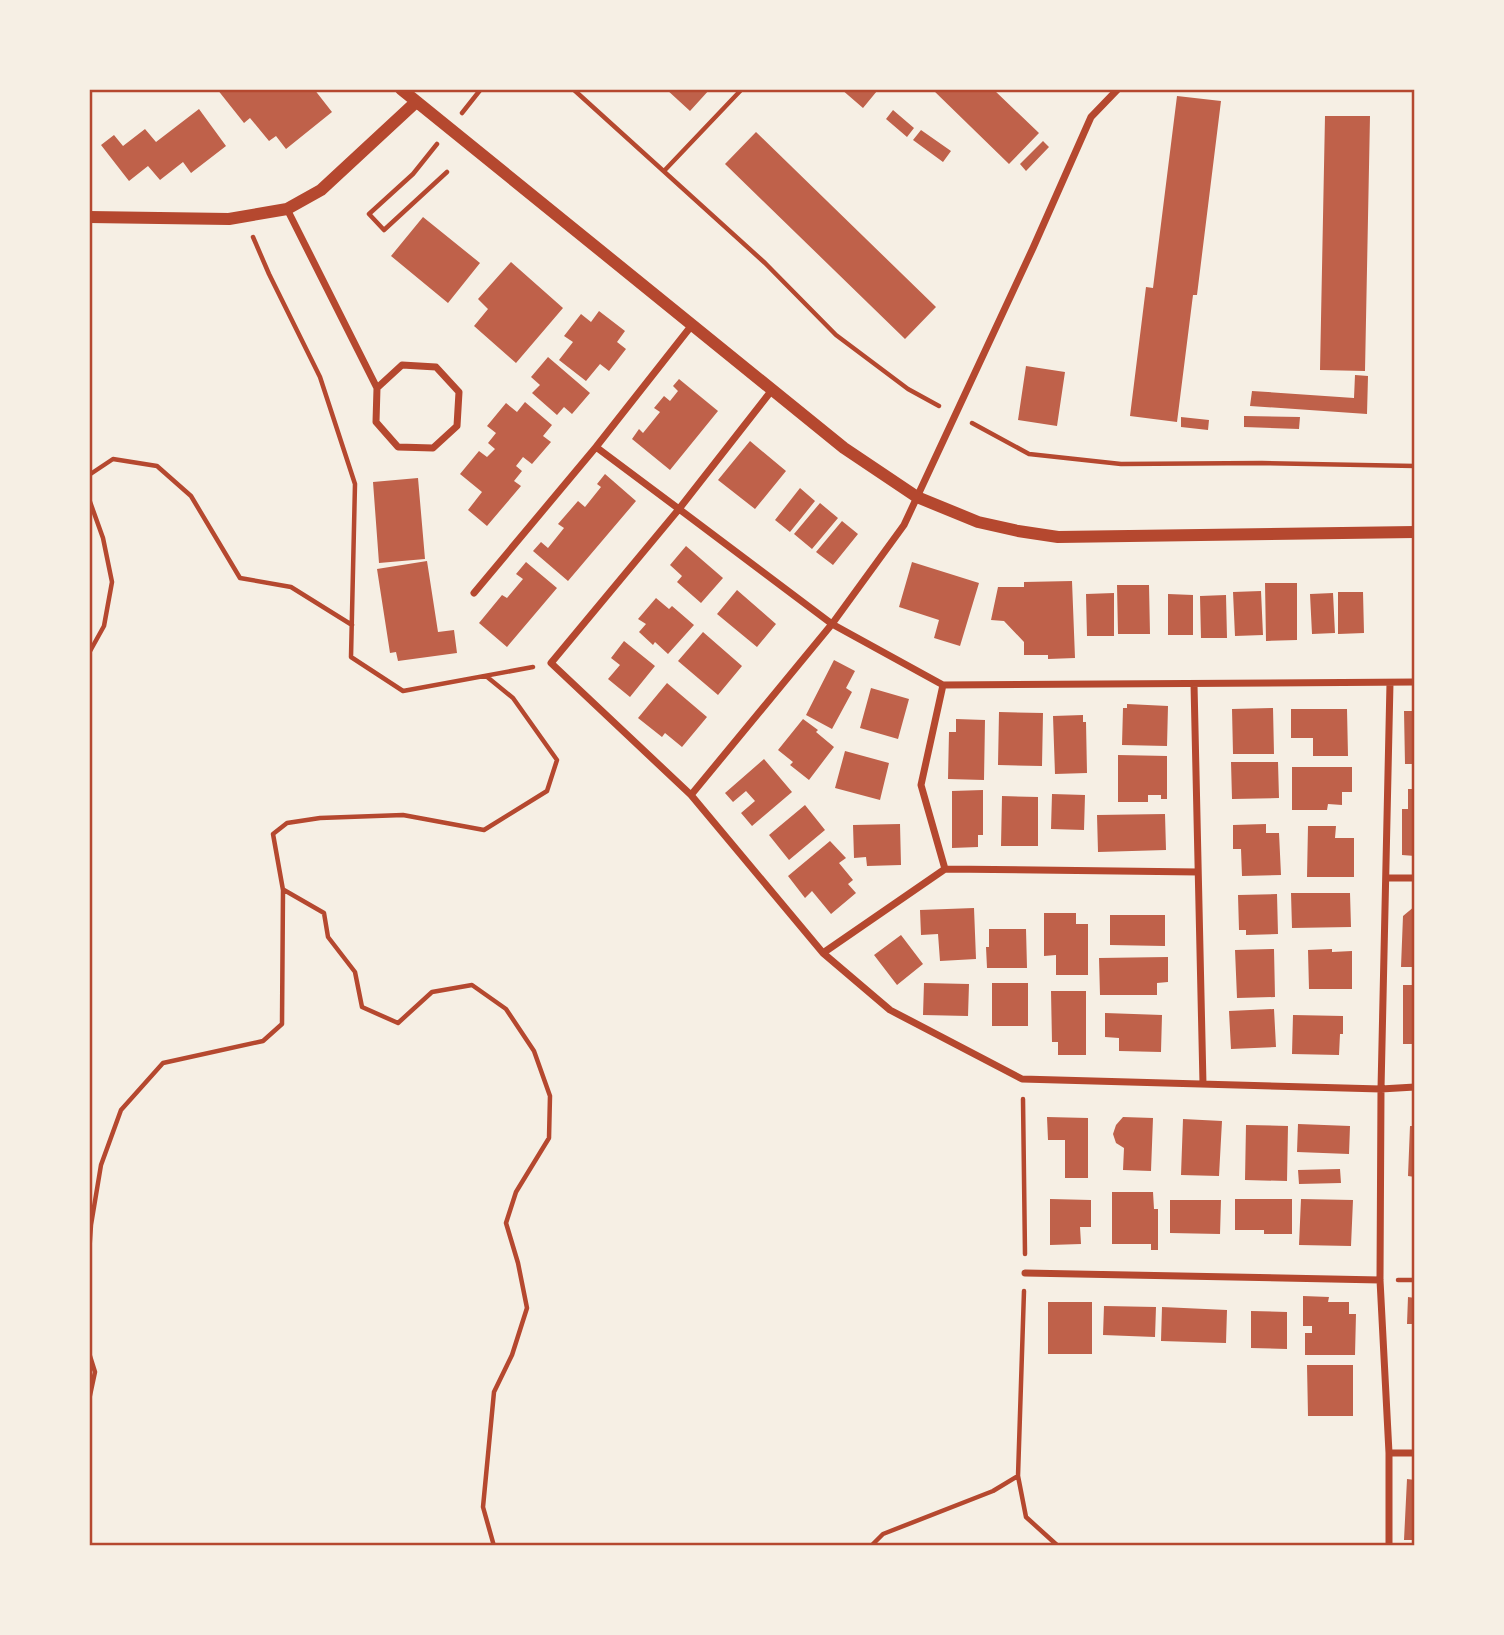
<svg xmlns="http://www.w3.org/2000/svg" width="1504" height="1635" viewBox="0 0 1504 1635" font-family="'PT Sans Narrow',sans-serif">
<rect width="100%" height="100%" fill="#f6efe4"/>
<!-- building -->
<path fill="#bf614a" d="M217 89H314L332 112 286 149 276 136 269 141 250 118 244 123Z
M666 89H710L690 111Z
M841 89H876L877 91 863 108Z
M932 89H993L1039 133 1009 164Z
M1177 96 1221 101 1197 295H1193L1177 422 1130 416 1146 287 1153 288Z
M199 109 226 146 191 173 183 162 160 180 148 166 129 181 101 145 114 135 123 146 145 129 156 142Z
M893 110 914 128 907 137 886 119Z
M1325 116H1370L1365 371 1320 370Z
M921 130 951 151 943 162 913 140Z
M756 132 936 307 905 339 725 164Z
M1043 141 1049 147 1026 171 1020 164Z
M423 217 480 263 448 303 391 256Z
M511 262 563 308 516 363 474 326 488 309 478 299Z
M599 311 625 331 617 342 626 349 609 371 600 364 586 381 559 360 573 342 564 336 581 314 591 322Z
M548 357 590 393 572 414 564 407 557 415 532 393 540 385 531 377Z
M1026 366 1065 372 1057 426 1018 420Z
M1355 375 1368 376 1367 414 1250 406 1252 391 1354 398Z
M679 379 718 411 670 470 632 439 639 429 643 433 660 412 654 408 664 396 670 401 678 391 673 386Z
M525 402 552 425 543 436 551 442 532 464 523 457 516 466 522 471 514 481 521 486 487 526 468 510 482 492 460 474 479 451 487 457 495 449 488 443 496 433 487 426 506 403 517 412Z
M1244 416 1300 417 1299 429 1244 427Z
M1181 417 1209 420 1208 430 1181 427Z
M750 441 786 471 755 509 718 480Z
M605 474 636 501 568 581 533 551 541 542 548 548 564 528 558 524 578 501 585 507 601 487 597 484Z
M418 478 425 559 379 563 373 482Z
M800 488 815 501 790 532 775 520Z
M820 503 838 518 812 549 794 534Z
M842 521 858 534 833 565 816 552Z
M686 546 723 578 701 603 677 582 682 576 670 565Z
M427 561 438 632 454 630 457 653 398 661 396 652 390 653 377 569Z
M526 562 557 588 507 647 479 623 502 595 507 598 523 579 516 574Z
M912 562 979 583 960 646 934 638 939 620 899 607Z
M1072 581 1075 658 1048 659V655H1024V642L1004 621 991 620 998 587H1024V582Z
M1265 583H1297V640L1266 641Z
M1117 585H1149L1150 634H1118Z
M737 590 776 624 757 647 717 614Z
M1261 591 1263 635 1235 636 1233 592Z
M1338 592H1363L1364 633 1338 634Z
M1114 593V636H1087L1086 594Z
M1333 593 1335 633 1312 634 1310 594Z
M1168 594 1193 595V635H1168Z
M1226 595 1227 638H1201L1200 596Z
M656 598 669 609 672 606 694 625 668 654 655 642 653 645 639 632 646 624 638 619Z
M703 632 742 666 718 695 678 661Z
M624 641 655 666 630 697 608 679 620 665 611 658Z
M834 660 855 671 846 688 852 692 832 729 806 715Z
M667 683 707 717 682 747 665 733 662 737 638 718Z
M871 688 909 699 898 739 860 728Z
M1127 704 1168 706 1167 746 1122 745 1123 708H1127Z
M1273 708 1274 754H1233L1232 709Z
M1291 709H1347L1348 756H1313V738H1291Z
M1404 711H1415V764H1405Z
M999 712 1043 713 1042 766 998 765Z
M1083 715V722H1086L1087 773 1055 774 1053 716Z
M803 719 818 730 816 732 834 747 809 780 790 765 793 762 778 750Z
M956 719 985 720 984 780 948 779 949 732H956Z
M845 751 889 763 880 800 835 788Z
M1118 755 1167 756V799H1161V795H1148V802H1118Z
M764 759 792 792 752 826 741 813 755 801 746 791 733 802 725 793Z
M1231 762H1278L1279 798 1232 799Z
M1292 767H1352V792H1342V805L1328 804 1327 810H1292Z
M1408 789H1415V856L1402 855V809H1408Z
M983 790V835H978V847L952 848V791Z
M1052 794 1085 795 1084 830 1051 829Z
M1002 796 1038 797V846H1001Z
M805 805 825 830 789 860 769 835Z
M1165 814 1166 850 1098 852 1097 815Z
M900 824 901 865 867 866 866 857 854 858 853 825Z
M1266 824V833H1279L1281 875 1242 876 1241 849H1233V825Z
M1308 826H1336L1335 838H1354V877H1307Z
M830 841 846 858 839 863 853 880 848 884 856 893 831 914 812 891 805 898 788 876Z
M1291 893H1350L1351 927 1292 928Z
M1277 894 1278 934 1246 935V930H1239L1238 895Z
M1415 906V967H1401L1403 916Z
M974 908 976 959 940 961 938 934 921 935 920 910Z
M1044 913H1076V924H1088V975H1056V955L1044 956Z
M1110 915H1165V946L1110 945Z
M989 929H1026L1027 968H987L986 947H989Z
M901 935 923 964 897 985 874 955Z
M1274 949 1275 997 1237 998 1235 950Z
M1332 949V952L1352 951V989H1309L1308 950Z
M1168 957V982L1157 983V995H1100L1099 958Z
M924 983 969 984 968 1016 923 1015Z
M992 983H1028V1026H992Z
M1403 985H1415V1044H1403Z
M1051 991H1086V1055H1058V1042H1052Z
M1274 1009 1276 1047 1231 1049 1229 1011Z
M1105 1013 1162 1015 1161 1052 1119 1051V1038L1105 1037Z
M1293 1015 1343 1016V1034H1340L1339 1055 1292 1054Z
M1047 1117 1088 1118V1178H1065V1140H1048Z
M1123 1117 1153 1118 1151 1171 1123 1170 1124 1148 1116 1143 1113 1134 1116 1125Z
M1183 1119 1222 1121 1219 1176 1181 1175Z
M1298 1124 1350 1126 1349 1154 1297 1152Z
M1246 1125 1288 1126 1287 1181 1245 1180Z
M1410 1126H1415V1177L1408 1176Z
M1340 1169 1341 1183 1299 1184 1298 1170Z
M1112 1192H1153L1154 1209H1158V1250H1151V1244H1112Z
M1050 1199 1091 1200V1227H1080L1081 1244 1050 1245Z
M1235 1199H1292V1234H1264V1230H1235Z
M1301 1199 1353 1200 1351 1246 1299 1245Z
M1170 1200H1221L1220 1234 1170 1233Z
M1303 1296 1329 1297 1328 1302H1349V1314H1356L1355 1355H1305V1333H1312V1326H1303Z
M1408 1297 1415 1298V1335H1412V1324H1407Z
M1048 1302H1092V1354H1048Z
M1104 1306 1156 1307 1155 1337 1103 1335Z
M1162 1307 1227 1310 1226 1343 1161 1341Z
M1251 1311 1287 1312V1349L1251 1348Z
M1307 1365H1353V1416H1308Z
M1407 1479 1415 1480V1540H1404Z"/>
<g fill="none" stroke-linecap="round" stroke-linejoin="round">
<!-- path -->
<path stroke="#b5482f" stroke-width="4.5" d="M573 89 765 263 836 335 908 389 939 406
M462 113 481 89
M437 144 413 174 369 214 384 230 447 172
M664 171 742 89
M253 237 269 274 320 377 355 484 351 657 403 691 533 667
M972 423 1029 454 1121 464 1262 463 1415 466
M89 475 113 459 157 466 191 496 240 578 291 587 352 625
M89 499 103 538 112 582 104 626 89 653
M284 890 324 913 328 937 355 972 362 1007 398 1023 432 992 472 985 506 1009 534 1051 550 1096 549 1138 516 1192 506 1223 518 1263 527 1308 512 1355 494 1392 483 1507 494 1546
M1023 1099 1025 1254
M89 1254 91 1225 101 1165 121 1110 163 1063 263 1041 282 1024 283 890 273 834 287 823 320 818 403 815 484 830 547 791 557 760 513 698 486 676
M1398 1280H1415
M89 1353 95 1372 89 1400
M1018 1476 1026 1517 1058 1546
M871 1546 883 1534 993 1491 1018 1476 1024 1291"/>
<!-- minor -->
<path stroke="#b5482f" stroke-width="7" d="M1118 89 1091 117 1033 248 904 525 832 624 691 795 823 953 890 1010 1022 1079 1381 1089 1415 1087
M287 209 377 388 376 422 398 447 433 448 457 426 459 392 436 367 402 365 377 388
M596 447 679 509 772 390
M474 593 596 447 692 325
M1194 684 1203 1084
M943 685 921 785 945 869
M691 795 551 663 679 509 832 624 943 685 1415 682
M1386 878H1415
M823 953 945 869 1198 872
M1025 1273 1380 1280
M1389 1453H1415
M1389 1546V1453L1380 1280 1381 1089 1390 683"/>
<!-- tertiary -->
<path stroke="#b5482f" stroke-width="12" d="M401 89 844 448 917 497 978 522 1018 531 1058 537 1415 532
M89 217 229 219 287 209 321 190 416 102"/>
</g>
<!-- border -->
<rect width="1504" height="1635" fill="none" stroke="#f6efe4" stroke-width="182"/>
<rect x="91" y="91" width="1322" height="1453" fill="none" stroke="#b5482f" stroke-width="2.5"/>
</svg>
